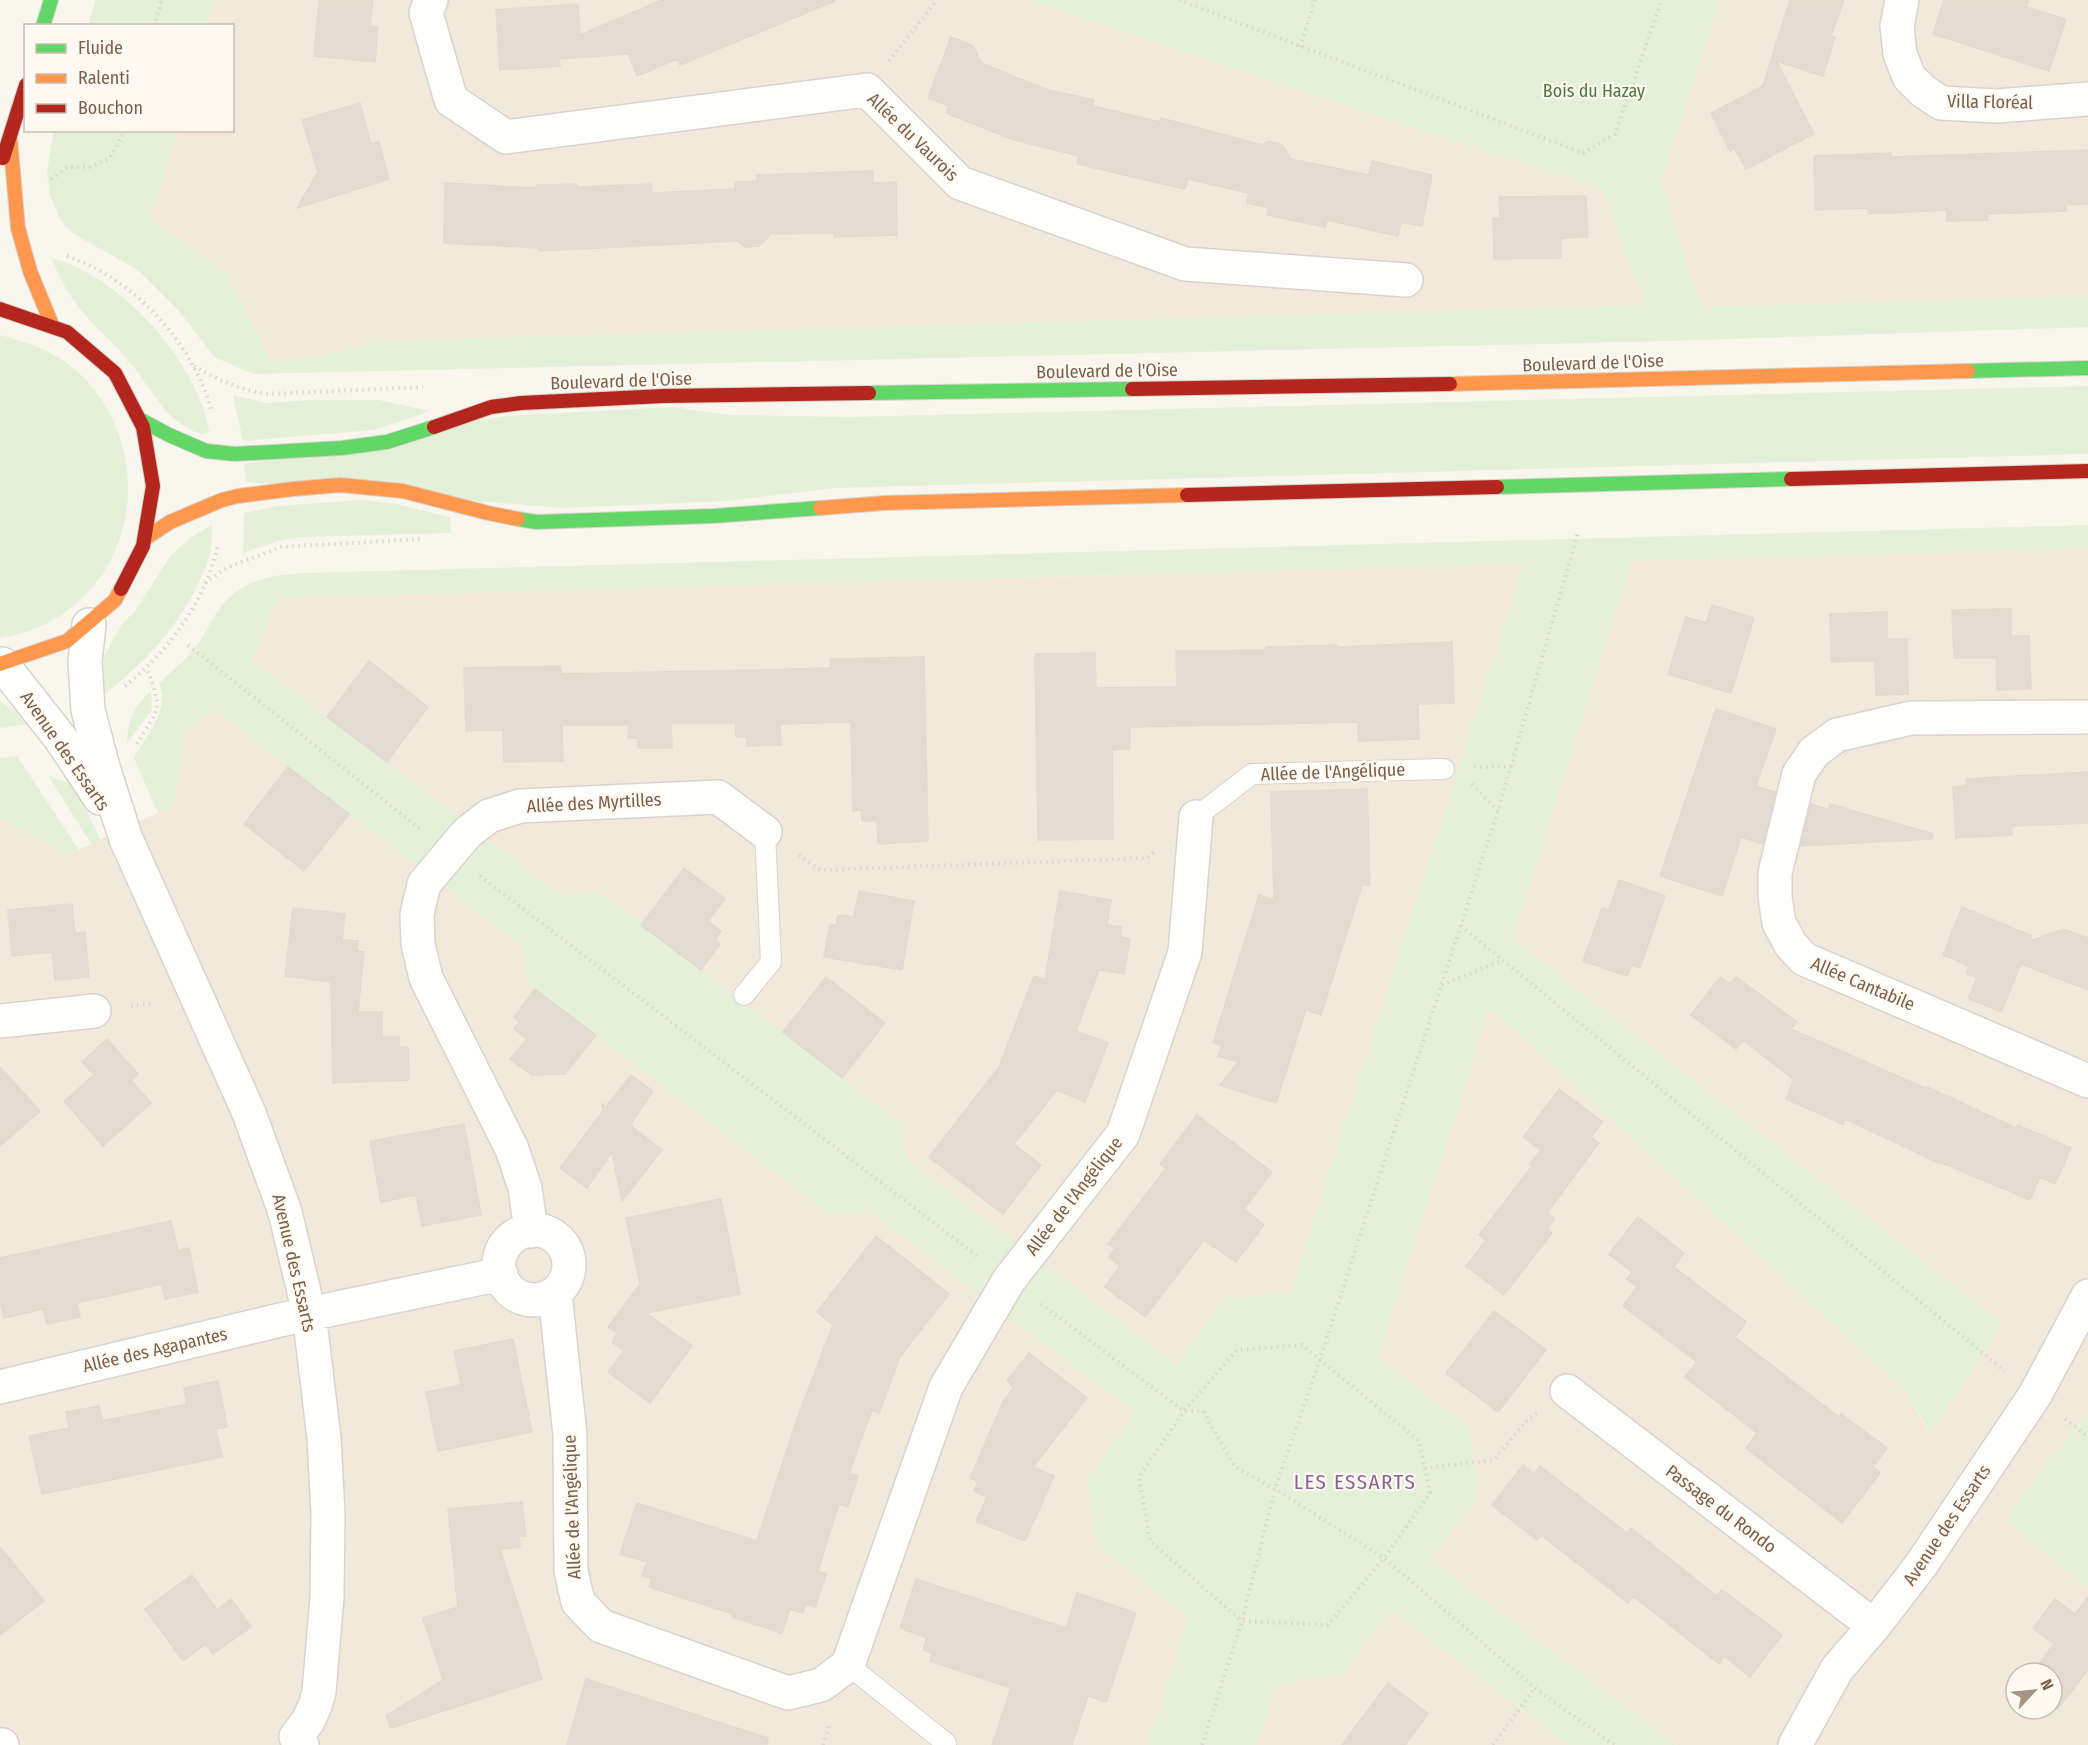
<svg xmlns="http://www.w3.org/2000/svg" width="2088" height="1745" viewBox="0 0 2088 1745" font-family="'Fira Sans Condensed',sans-serif">
<rect width="100%" height="100%" fill="#f9f6ee"/>
<!-- residential -->
<path fill="#f2e9dc" fill-rule="evenodd" d="M215 0H1027L1603 190 1644 305 377 341 313 358 271 360 228 274 151 219 177 131 232 130V26L208 25Z
M1720 0H2088V296L1700 307 1661 180Z
M2088 549V1410L2005 1520 2088 1588V1745H1676L1429 1559 1480 1495 1378 1357 1490 1007 1906 1392 1929 1433 2002 1324 1513 939 1632 561ZM2016 1673H2052V1709H2016Z
M1525 564 1291 1291 1223 1300 1176 1365 906 1159 903 1125 562 896 252 660 279 598Z
M213 709 523 947 529 984 869 1211 1136 1414 1087 1479 1096 1545 1188 1618 1148 1745H0V819L68 855 174 805 185 732Z
M1391 1610 1568 1745H1257L1276 1684 1343 1673Z"/>
<!-- green -->
<path fill="#e5f0d9" fill-rule="evenodd" d="M96 0H215L208 25H88Z
M1027 0H1720L1661 180 1700 307 2088 296V327L1671 341 253 374 214 357 180 312 138 270 72 233 61 221 50 196 47 172 54 131H177L151 219 228 274 272 360 313 358 377 341 1644 305 1603 190Z
M51 258C114 274 180 344 202 405 206 413 207 423 209 432L202 435C161 419 153 388 126 358 112 341 94 327 81 310 68 295 59 276 51 258Z
M0 335C31 343 62 354 84 378 169 468 126 619 0 638Z
M2088 386V454L835 488 727 501 562 508 246 482 244 464 505 416 672 407 731 415 850 417Z
M233 395 267 403 311 400H379L430 411 375 430 243 441Z
M361 500 392 503 450 517 451 533 302 537 278 541 243 553 244 513 277 506Z
M212 525C212 534 212 544 210 553 209 560 205 568 202 575 181 625 145 663 102 696L98 680 103 658 122 624 135 611 171 555 193 536Z
M2088 525V549L1632 561 1513 939 2003 1324 1930 1433 1906 1392 1490 1008 1378 1357 1470 1429 1480 1495 1429 1559 1676 1745H1568L1391 1610 1343 1673 1276 1684 1257 1745H1148L1188 1618 1096 1545 1087 1479 1135 1413 869 1211 831 1216 529 984 522 947 213 709 185 733 174 805 158 813 134 758C146 736 171 709 159 684 172 670 187 660 198 644 205 634 210 622 217 612 241 580 265 576 302 573ZM1524 564 1291 1291 1223 1300 1176 1364 906 1159 903 1125 599 891 562 896 252 660 279 598Z
M151 691 152 710 127 743C128 718 133 708 151 691Z
M0 701 23 716 31 724 0 728Z
M17 756 79 850 68 855 0 819V758Z
M48 775 74 786 101 840 91 844Z
M2088 1410V1588L2004 1520Z"/>
<!-- building -->
<path fill="#e4dcd3" stroke="#e2d9d0" stroke-width="1.5" d="M319 0H373L370 26 378 27 375 62 314 56Z
M662 0 835 1 680 65 677 59 637 76 628 54 559 59 560 66 500 70 496 10 578 4 580 35Z
M1790 0H1844L1831 36 1835 37 1823 76 1776 61 1814 134 1746 169 1734 148 1730 151 1711 113 1763 86Z
M1944 0H2029L2026 7 2066 19 2049 71 1933 34Z
M951 37 973 46 981 63 1045 89 1094 100 1093 106 1160 122 1161 118 1262 145 1268 141 1282 145 1291 159 1369 175 1372 161 1432 175 1422 226 1401 222 1398 236 1327 220 1325 227 1267 215 1269 208 1247 203 1249 193 1188 179 1185 189 1077 164 1079 156 1014 140 946 113 949 106 928 98Z
M360 103 371 144 379 142 389 179 297 208 318 172 302 120Z
M2088 150V204L2066 205V211L1987 214 1988 220 1947 221V210L1868 214V208L1815 210 1814 156 1891 153V157Z
M873 171V183L896 182 897 235 834 237V233L771 234 759 246 745 247 737 241 539 251V248L444 243 445 183 537 188V185L577 184V187L651 184 652 193 735 189V182L757 181V175Z
M1586 196 1588 237 1561 238V258L1494 259 1493 218H1500L1499 197Z
M1712 605 1754 618 1731 693 1668 674 1686 617 1706 623Z
M2011 609V636H2029L2031 689 1997 690 1996 658H1954L1952 610Z
M1887 612V639H1907L1908 694 1876 695 1875 661 1831 662 1830 614Z
M1452 642 1454 703 1418 704 1419 739 1358 741V722L1130 727V749L1112 750 1113 839 1038 840 1035 654 1095 653 1096 688 1177 687 1176 651 1266 650V647L1337 645V647Z
M924 657 928 841 878 844 877 821H862L861 810 853 811 851 722 780 724 781 745 747 746V737H736V723H671L672 748H638V738H628L629 725H562L563 761 504 762 503 730 466 731 464 668 560 666 561 674 708 671 831 668 830 659Z
M369 661 428 707 387 762 327 717Z
M1716 709 1776 729 1756 786 1775 792 1763 844 1741 837 1722 896 1660 876Z
M288 767 349 814 304 871 244 824Z
M2088 772V823L2012 826V835L1956 838 1953 787 1966 786V779Z
M1367 789 1370 885H1362L1321 1015 1306 1010 1276 1103 1220 1085 1238 1062 1218 1056 1222 1046 1213 1043 1259 895 1274 900 1271 792Z
M1811 804 1829 810 1830 804 1933 834 1932 839 1801 846Z
M684 868 725 899 708 921 721 931 715 939 720 944 701 970 641 925Z
M1619 880 1665 896 1640 968 1632 965 1627 976 1583 961 1602 908 1609 910Z
M859 891 914 901 902 970 824 957 830 924 836 925 838 915 854 917Z
M1060 891 1111 900 1107 925 1122 927 1121 937 1130 939 1124 974 1099 970 1076 1031 1108 1043 1085 1102 1057 1090 1014 1144 1041 1165 1003 1214 929 1157 999 1067 1034 976 1045 980Z
M72 904 75 933 85 932 89 977 55 980 52 952 12 956 8 910Z
M1962 907 2032 936 2030 941 2064 929 2088 938V990L2021 964 2001 1012 1968 998 1977 978 1966 973 1969 966 1943 955Z
M293 908 345 914 342 940 358 941 357 951 364 952 358 1012H382V1037H399V1047H408L409 1080 333 1083 331 982 285 976Z
M826 977 885 1023 842 1078 783 1032Z
M1720 977 1730 984 1736 977 1797 1022 1791 1029 1927 1089 1928 1087 1947 1096 2016 1128 2018 1125 2071 1148 2055 1184 2040 1177 2030 1200 1940 1162 1939 1163 1845 1119 1843 1124 1786 1099 1794 1080 1743 1040 1736 1049 1691 1015Z
M535 989 596 1035 565 1074 532 1075 510 1059 527 1039 514 1029 519 1022 514 1017Z
M107 1039 138 1074 131 1080 151 1103 103 1146 64 1101 94 1075 82 1062Z
M0 1067 40 1111 0 1146Z
M631 1075 653 1091 630 1125 662 1150 622 1201 612 1152 587 1188 560 1168 603 1111 602 1104 606 1107Z
M1559 1089 1603 1122 1591 1137 1599 1143 1547 1213 1555 1219 1547 1229 1552 1233 1504 1295 1466 1266 1486 1240 1479 1235 1532 1166 1530 1164 1541 1150 1523 1137Z
M1197 1115 1272 1172 1244 1209 1264 1225 1236 1262 1215 1247 1214 1248 1204 1240 1145 1317 1105 1287 1120 1266 1109 1257 1115 1248 1108 1244 1166 1168 1160 1164Z
M464 1124 481 1215 422 1226 416 1195 381 1202 370 1141Z
M721 1199 740 1294 646 1313 692 1346 650 1403 608 1372 624 1351 612 1342 617 1333 608 1327 640 1284 626 1218Z
M1638 1217 1684 1253 1674 1267 1746 1322 1735 1337 1839 1417 1841 1414 1887 1448 1873 1467 1880 1473 1842 1523 1746 1448 1757 1433 1685 1377 1697 1362 1623 1306 1637 1287 1627 1279 1632 1272 1609 1254Z
M171 1221 178 1251 189 1248 198 1292 165 1299 162 1284 77 1303 80 1317 47 1324 43 1309 4 1318 0 1300V1258Z
M876 1236 949 1294 900 1357 879 1413 872 1410 849 1473 858 1476 848 1507 839 1504 818 1571 826 1574 815 1607 806 1604 803 1613 790 1609 782 1633 732 1617 733 1614 649 1587 652 1579 642 1575 647 1562 620 1554 637 1503 757 1541 797 1419 833 1325 817 1312Z
M1494 1311 1546 1350 1498 1412 1446 1373Z
M513 1339 532 1432 438 1451 426 1392 461 1385 454 1351Z
M1029 1353 1087 1398 1033 1467 1054 1476 1025 1541 976 1521 987 1497 974 1491 978 1481 970 1478 1004 1400 1014 1387 1007 1381Z
M218 1381 227 1427 216 1429 222 1457 42 1494 29 1436 69 1428 66 1412 99 1406 102 1421 187 1404 184 1388Z
M1523 1465 1534 1474 1540 1466 1627 1533 1631 1528 1717 1596 1722 1590 1782 1635 1750 1677 1724 1656 1719 1664 1633 1596 1628 1603 1541 1535 1537 1540 1492 1505Z
M522 1502 526 1536H519L520 1547 500 1549 542 1679 391 1728 386 1716 443 1680 423 1618 458 1607 448 1509Z
M0 1547 44 1601 0 1635Z
M192 1575 217 1610 231 1599 251 1627 213 1654 206 1644 183 1661 145 1609Z
M916 1579 1066 1628 1077 1593 1136 1613 1106 1702 1088 1696 1072 1745H992L1011 1688 930 1661 932 1653 923 1650 927 1638 900 1628Z
M2088 1597V1670L2058 1709 2052 1704V1673H2032L2054 1644 2033 1628 2055 1599 2075 1614Z
M586 1679 768 1738 767 1745H567Z
M1388 1683 1428 1714 1405 1745H1342Z"/>
<g fill="none" stroke-linecap="round" stroke-linejoin="round">
<!-- lane casing -->
<g stroke="#d9d3cc" stroke-width="22">
<path id="lane" d="M1196 817 1252 774 1444 769
M744 995 771 962 765 832
M848 1665 946 1743"/>
</g>
<!-- street casing -->
<g stroke="#d9d3cc" stroke-width="36">
<path id="street" d="M431 0 426 13 451 100 506 137 867 90 960 183 1185 264 1406 280
M1902 0 1897 26 1900 54 1909 77 1923 91 1941 103 1997 106 2088 99
M89 625 85 661 88 710 103 767 126 839 249 1113 285 1212 309 1313 324 1438 328 1514 327 1597 319 1692 315 1706 308 1721 296 1737 302 1745
M2 664 61 739 100 798
M2088 717 1911 718 1837 735 1814 752 1799 774 1775 873V897L1779 923 1791 945 1804 959 2088 1081
M0 1021 94 1011
M499 1265a35 35 0 1 1 70 0a35 35 0 1 1-70 0Z
M531 1231 525 1188 512 1149 426 978 418 944 417 914 424 884 467 833 489 816 520 806 718 797 765 832
M555 1294 570 1435 571 1571 578 1602 601 1626 788 1693 821 1685 848 1665 946 1387 1009 1280 1123 1134 1185 952 1196 817
M0 1387 280 1320 501 1274
M1567 1391 1874 1626
M0 1745H2
M1795 1745 1837 1669 1874 1626 1921 1565 2035 1395 2088 1296"/>
</g>
<!-- fast casing -->
<g stroke="#d9d2ca" stroke-width="16">
<path id="fast" d="M43 26 51 0
M1968 371 2088 368
M869 393 1132 389
M141 420 169 435 206 451 235 454 342 448 387 442 434 427
M1497 487 1791 479
M518 519 536 522 713 516 820 508"/>
</g>
<!-- slow casing -->
<g stroke="#d9d2ca" stroke-width="16">
<path id="slow" d="M10 138 18 228 30 271 52 325
M1450 384 1968 371
M820 508 885 503 1187 495
M146 538 170 522 222 500 238 496 293 489 340 485 403 491 488 513 518 519
M0 664 67 641 115 600 121 589"/>
</g>
<!-- jam casing -->
<g stroke="#d9d2ca" stroke-width="16">
<path id="jam" d="M3 158 26 85
M0 309 67 332 115 373 143 427 153 486 143 546 121 589
M1132 389 1450 384
M434 427 491 407 521 403 663 396 869 393
M1791 479 2088 471
M1187 495 1497 487"/>
</g>
<!-- path -->
<path stroke="#dcd6cf" stroke-width="4" stroke-dasharray="1.5 4.5" stroke-linecap="butt" d="M1179 0 1583 153 1615 134 1662 0
M154 26 162 0
M1300 47 1315 0
M889 61 937 0
M51 179 68 167H91L110 158 125 130
M67 256C134 279 192 342 211 409
M194 366C221 381 237 389 268 394L423 387
M205 583 226 568 281 547 422 539
M188 645 420 829
M125 686C170 650 205 601 218 545
M137 744C160 706 163 711 147 669
M1474 767 1512 766
M1472 784 1498 811
M799 855 820 870 1147 858 1154 852
M480 876 980 1258
M1461 926 2005 1371
M1442 985 1501 961
M131 1006 154 1003
M1041 1304 1184 1411H1203L1235 1467 1275 1489 1384 1558 1535 1688 1614 1745
M2065 1419 2088 1437
M1425 1468 1430 1493 1384 1558 1328 1625 1242 1621 1150 1541 1139 1477 1184 1411 1237 1350 1302 1345 1419 1441 1425 1468 1494 1460 1527 1420 1538 1413
M823 1745 830 1723
M1202 1745 1242 1621 1275 1489 1320 1359 1498 811 1578 533
M1493 1745 1535 1688"/>
<!-- lane -->
<use href="#lane" stroke="#fefefc" stroke-width="20"/>
<!-- street -->
<use href="#street" stroke="#fefefc" stroke-width="33"/>
<!-- fast -->
<use href="#fast" stroke="#63d668" stroke-width="14"/>
<!-- slow -->
<use href="#slow" stroke="#ff974d" stroke-width="14"/>
<!-- jam -->
<use href="#jam" stroke="#b3261e" stroke-width="14"/>
</g>
<g text-anchor="middle" dominant-baseline="central" stroke-width="4.5" stroke-linejoin="round" paint-order="stroke">
<!-- park labels -->
<g font-size="18" fill="#4d7a40" stroke="#fffaf1">
<text x="1594" y="91">Bois du Hazay</text>
</g>
<!-- street labels -->
<g font-size="18" fill="#7a5f4b" stroke="#fffaf1">
<text transform="translate(1990 102) rotate(1)">Villa Floréal</text>
<text transform="translate(913 137) rotate(44)">Allée du Vaurois</text>
<text transform="translate(1593 363) rotate(-2)">Boulevard de l'Oise</text>
<text transform="translate(1107 371) rotate(-1)">Boulevard de l'Oise</text>
<text transform="translate(621 381) rotate(-2)">Boulevard de l'Oise</text>
<text transform="translate(65 751) rotate(55)">Avenue des Essarts</text>
<text transform="translate(1333 772) rotate(-2)">Allée de l'Angélique</text>
<text transform="translate(594 803) rotate(-3)">Allée des Myrtilles</text>
<text transform="translate(1863 984) rotate(23)">Allée Cantabile</text>
<text transform="translate(1074 1196) rotate(-52)">Allée de l'Angélique</text>
<text transform="translate(294 1263) rotate(77)">Avenue des Essarts</text>
<text transform="translate(155 1350) rotate(-13)">Allée des Agapantes</text>
<text transform="translate(572 1507) rotate(-92)">Allée de l'Angélique</text>
<text transform="translate(1721 1509) rotate(37)">Passage du Rondo</text>
<text transform="translate(1947 1525) rotate(-56)">Avenue des Essarts</text>
</g>
<!-- quarter labels -->
<g font-size="21" letter-spacing="1.5" fill="#886495" stroke="#fffaf1">
<text x="1355" y="1482">LES ESSARTS</text>
</g>
</g>
<!-- legend -->
<rect x="24" y="24" width="210" height="108" fill="#fffaf1" stroke="#cabcaf" stroke-width="1.5"/>
<rect x="36" y="44" width="30" height="9" fill="#63d668" stroke="#cabcaf" stroke-width="1.5"/>
<text x="78" y="54" font-size="18" fill="#7a5f4b">Fluide</text>
<rect x="36" y="74" width="30" height="9" fill="#ff974d" stroke="#cabcaf" stroke-width="1.5"/>
<text x="78" y="84" font-size="18" fill="#7a5f4b">Ralenti</text>
<rect x="36" y="104" width="30" height="9" fill="#b3261e" stroke="#cabcaf" stroke-width="1.5"/>
<text x="78" y="114" font-size="18" fill="#7a5f4b">Bouchon</text>
<!-- north arrow -->
<g transform="translate(2034 1691) rotate(64)"><circle r="28" fill="#fffaf1" stroke="#cabcaf" stroke-width="1.5"/>
<path d="M0-4.5L10 22L0 15L-10 22Z" fill="#a69484"/>
<text y="-9" font-size="16" font-weight="bold" text-anchor="middle" fill="#7a5f4b">N</text>
</g>
</svg>
